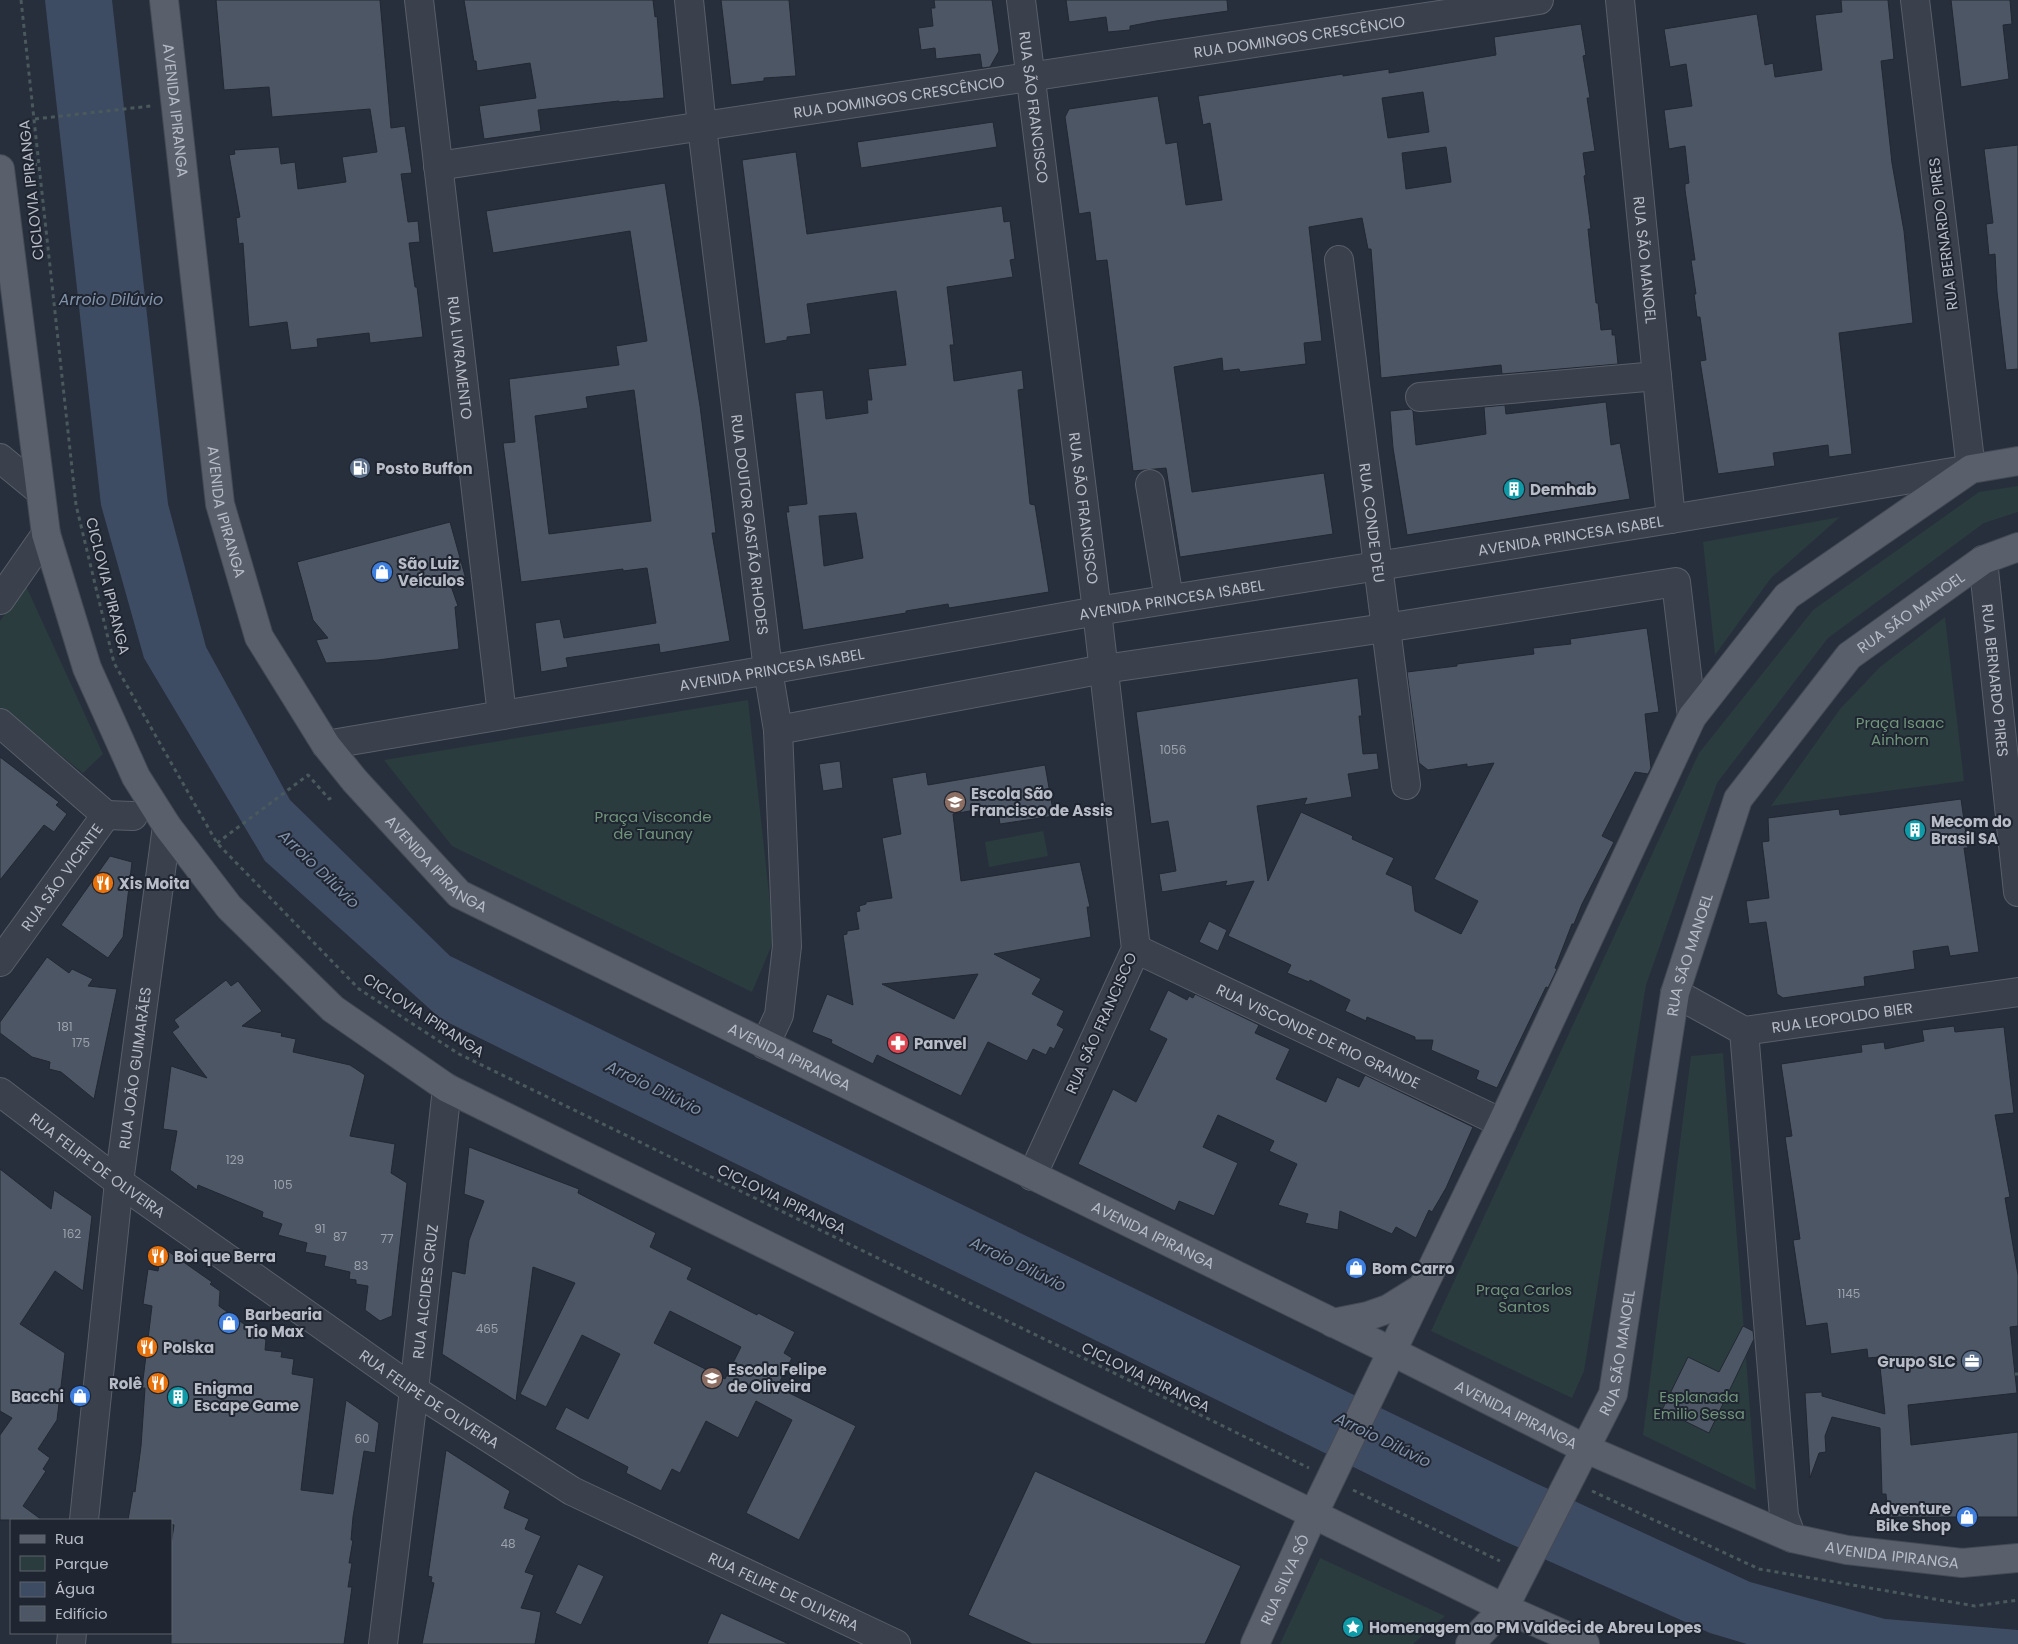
<svg xmlns="http://www.w3.org/2000/svg" width="2018" height="1644" viewBox="0 0 2018 1644" font-family="Poppins,sans-serif">
<rect width="100%" height="100%" fill="#272f3c"/>
<!-- green -->
<path fill="#2a3c3e" d="M2018 486V512L1984 523 1828 638 1717 783 1646 985 1584 1371 1572 1398 1431 1331 1699 753 1813 610 1979 492Z
M1840 517 1771 578 1715 655 1703 542Z
M26 586 103 754 83 773 0 707V621Z
M1945 617 1964 781 1771 806 1840 709 1880 667Z
M748 700 774 940 752 992 452 846 384 760Z
M1043 831 1048 856 989 867 985 842Z
M1723 1053 1756 1490 1643 1435 1691 1056Z
M1320 1558 1445 1616 1413 1644H1280Z"/>
<!-- water -->
<path fill="#3e4c63" d="M45 0H112L168 504 206 647 290 800 450 956 1531 1481 1750 1582 1885 1619 2018 1630V1644H1747L1710 1633 1504 1541 441 1019 265 861 144 658 101 505Z"/>
<!-- building -->
<path fill="#4d5664" stroke="#222833" fill-rule="evenodd" d="M216 0H380L391 128 405 126 412 173 401 174 408 222 418 221 420 242 409 243 415 287H417L423 337 370 343 369 333 317 339 318 347 291 350 287 322 249 327 243 243 239 244 236 218 240 217 229 155 235 154 234 150 279 147 281 164 295 162 298 189 346 182 342 157 377 152 370 109 272 117 269 87 224 90Z
M464 0H653L655 17 657 16 664 98 619 102V101L538 110 541 131 484 139 479 106 536 98 530 63 477 71 476 61H474Z
M721 0H789L796 76 764 78V81L731 85Z
M934 0H992L999 51 990 67 982 68 980 54 936 59 935 48 921 50 918 28 933 26 931 8H935Z
M1066 0H1227L1228 11 1156 21 1130 26V30L1108 32 1106 17 1069 22Z
M1841 0H1888L1894 59 1881 61 1892 163 1904 231 1913 323 1839 333 1852 454 1829 457 1828 445 1773 453 1775 466 1718 474 1700 361 1706 360 1700 317H1697L1694 294H1696L1691 260H1695L1685 190V184L1689 183 1685 146 1669 149 1664 110 1692 106 1686 64 1670 67 1664 29 1757 14 1765 65 1773 63 1775 77 1822 70 1815 15 1842 12Z
M1951 0H2010L2012 24 2003 25 2009 79 1961 87Z
M1581 24 1586 55 1583 56 1590 98H1587L1595 151 1583 153 1586 175 1584 176 1591 229H1588L1596 303H1598L1601 330 1612 329V335H1615L1618 364 1502 374 1501 365 1381 378 1371 249H1368L1362 218 1309 227 1322 341 1304 343 1306 364 1240 372 1239 369 1223 371 1222 358 1174 367 1192 492 1324 473 1333 534 1180 557 1166 468 1133 471 1107 260 1096 261 1090 212 1079 214 1065 117 1069 109 1158 96 1166 144 1177 142 1186 205 1222 200 1210 123 1203 125 1198 96 1343 74V76L1389 69V73L1496 55 1494 37ZM1423 92 1429 132 1388 138 1382 98ZM1446 147 1451 182 1406 189 1402 153Z
M993 122 997 147 861 168 857 142Z
M2018 145V369L2006 370 1997 292 1995 254 1989 255 1986 224 1993 223 1984 149Z
M796 152 807 234 1002 206 1004 222 1010 221 1015 259 1010 260 1013 277 947 287 954 345H950L954 381 1022 370 1024 389 1018 390 1030 504 1035 505 1049 592 949 608 948 604 906 611V613L803 630 786 512H789L788 506 807 504 795 393 823 390 826 419 868 413 867 400H872L868 369 906 365 896 291 807 304 811 334 787 337V340L765 344 742 160ZM856 513 863 558 824 566 819 516Z
M665 183 700 406 716 533H712L730 641 660 653 659 644 566 658 568 667 541 672 535 623 560 619 564 638 656 623 647 568 623 571V569L521 582 503 443 515 442 509 379 619 365 616 346 647 341 630 231 493 253 486 211ZM634 390 651 521 549 534 535 416 588 408 586 397Z
M1606 402 1611 445 1620 443 1630 499 1407 535 1393 448 1390 411 1411 409 1413 411 1416 445 1486 434 1484 407 1505 405 1506 414Z
M450 522 467 583 451 586 458 606 455 607 459 649 378 660 326 663 316 640 328 638 313 620 297 562Z
M1647 628 1659 712 1645 714 1651 768 1648 774 1635 772 1602 836 1614 842 1582 904 1574 924H1572L1555 968 1557 969 1548 988 1546 987 1497 1088 1476 1079 1479 1071 1431 1050 1433 1040H1415V1037L1367 1017 1366 1021 1345 1011 1350 1000 1310 980 1309 982 1287 973 1291 965 1228 936 1254 881 1225 886 1227 881 1162 892 1159 874 1176 871 1168 821 1151 824 1136 712 1358 678 1362 716H1359L1363 754 1377 753 1379 769 1348 774 1352 797 1304 805 1307 798 1257 806 1268 881 1301 812 1353 836 1352 839 1394 858 1386 874 1412 886 1415 911 1461 934 1478 901 1434 879 1494 763 1467 767V764L1428 770 1419 763 1407 672 1457 666V664L1534 654 1533 648 1571 644 1570 639Z
M0 757 59 802 56 805 67 814 54 832 44 825 0 880Z
M840 761 843 788 823 791 819 764Z
M1045 765 1054 816 1000 824 997 806 953 814 961 881 1080 862 1090 907H1087L1091 937 994 954 1041 979 1032 994 1064 1011 1057 1025 1064 1029 1054 1049 1050 1047 1046 1055 1033 1049 1027 1061 988 1042 961 1096 877 1055 873 1064 831 1043 832 1040 812 1032 827 994 853 1005 843 935 847 934V931L859 929 856 912 860 911 859 906 866 904V902L892 898 882 838 901 834 892 778 926 772 928 785ZM978 974 954 1019 882 984Z
M1961 799 1968 848H1964L1979 952 1950 956 1948 946 1913 951 1915 969 1864 977 1865 986 1783 998 1777 994 1766 922 1749 924 1746 901 1769 898 1762 842 1769 841 1768 818 1839 809 1840 815Z
M110 856 132 862 123 937 108 958 61 925Z
M1209 921 1227 930 1218 951 1199 942Z
M47 957 69 973 72 969 93 979 88 986 117 989 94 1099 61 1072 49 1069 50 1062 32 1057 0 1033V1022Z
M226 980 231 986 238 981 262 1011 242 1026 282 1033 281 1036 296 1039 293 1052 350 1065 365 1075 350 1136 395 1144 391 1173 407 1183 392 1316 380 1321 365 1310 368 1286 356 1284V1280L349 1279 350 1272 324 1266 326 1256 305 1252 307 1243 278 1235 282 1224 262 1217 263 1212 198 1185 197 1190 170 1170 177 1131 163 1129 171 1066 207 1078 172 1032 179 1027 174 1020Z
M1168 990 1187 1000 1189 996 1193 998 1195 994 1259 1025 1255 1033 1290 1049 1276 1079 1326 1102 1337 1077 1359 1087 1365 1075 1473 1127 1446 1188 1432 1212 1429 1210 1416 1238 1396 1227 1392 1234 1340 1211 1338 1230 1305 1223 1308 1214 1278 1205 1297 1164 1269 1151 1274 1141 1218 1115 1203 1147 1238 1163 1214 1216 1179 1201 1175 1211 1078 1164 1113 1089 1136 1102 1167 1039 1149 1030Z
M1954 1026 1955 1032 2004 1027 2014 1113 1995 1115 2010 1197 2005 1198 2018 1275V1326L2010 1327 2017 1393 1908 1405 1911 1445 2018 1432V1517H1888L1886 1494H1882L1880 1428 1832 1417 1825 1436 1826 1452 1819 1453 1810 1478 1805 1393 1822 1392V1396L1885 1414 1879 1357 1868 1358 1867 1349 1831 1354 1827 1323 1806 1326 1793 1240 1800 1239 1785 1137 1792 1136 1781 1064 1862 1052 1861 1045 1884 1042 1885 1049 1924 1041 1922 1030Z
M469 1147 579 1189 578 1193 656 1233 650 1247 692 1268 687 1279 757 1315 758 1313 795 1332 784 1353 792 1358 777 1387 856 1426 799 1540 746 1513 792 1420 756 1401 738 1438 706 1421 680 1473 672 1469 661 1491 626 1473 628 1467 555 1429 566 1407 588 1419 620 1354 582 1335 546 1407 520 1394 575 1283 533 1267 516 1401 442 1354 452 1271 465 1274 469 1240 484 1201 464 1194ZM670 1311 741 1347 725 1379 654 1343Z
M0 1169 51 1209 54 1190 92 1216 83 1291 55 1271 20 1324 65 1353 57 1420 38 1449 50 1458 43 1469 46 1471 23 1506 42 1520H0V1435L12 1418 0 1411Z
M162 1247 212 1282 210 1284 220 1291 219 1306 266 1340 265 1350 282 1352 281 1357 294 1359 292 1374 314 1378 301 1490 333 1494 346 1400 379 1423 375 1453 364 1451 353 1517 351 1540H353L349 1563H352L348 1587H352L344 1644H171V1545L174 1525 171 1524V1520H128L133 1491 135 1492 141 1446 145 1388H142L152 1306 143 1304 148 1269 158 1271Z
M1743 1326 1753 1331 1754 1339 1709 1433 1662 1410 1688 1357 1719 1372Z
M446 1450 510 1491 504 1508 529 1519 525 1529 541 1536 525 1572 534 1575 521 1608 541 1612 535 1644H422L434 1583 431 1582 432 1577 428 1576Z
M1035 1471 1241 1566 1205 1644H1032L968 1615Z
M578 1564 604 1576 581 1625 555 1613Z
M721 1613 789 1644H707Z"/>
<g fill="none" stroke-linecap="round" stroke-linejoin="round">
<!-- minor casing -->
<g stroke="#595f6a" stroke-width="30">
<g id="minor">
<path id="s1" d="M419 0 502 715"/>
<path id="s2" d="M689 0 702 127 768 670 778 730 787 946 779 1015 765 1045"/>
<path id="s3" d="M1021 0 1097 611 1136 949 1032 1176"/>
<path id="s4" d="M1620 0 1671 519"/>
<path id="s5" d="M438 166 1539 0"/>
<path id="s6" d="M1339 260 1406 785"/>
<path d="M1420 397 1657 376"/>
<path d="M0 458 40 491"/>
<path d="M1150 484 1169 599"/>
<path id="s7" d="M1983 560 2018 892"/>
<path d="M0 600 46 534"/>
<path d="M0 723 106 815"/>
<path d="M778 730 1104 669 1385 628 1676 582 1692 717"/>
<path id="s8" d="M326 745 768 670 1097 611 1671 519 1971 469 1915 0"/>
<path d="M106 815 133 816"/>
<path id="s9" d="M1136 949 1502 1123"/>
<path id="s10" d="M0 962 106 815"/>
<path id="s11" d="M1675 993 1744 1031 2018 992"/>
<path d="M1744 1031 1784 1516 1792 1538"/>
<path id="s12" d="M0 1092 119 1182 414 1390 572 1491 896 1644"/>
<path id="s13" d="M84 1520 119 1182 167 826"/>
<path d="M71 1644 72 1633"/>
<path id="s14" d="M383 1644 414 1390 447 1088"/>
</g>
</g>
<!-- major casing -->
<g stroke="#444a55" stroke-width="30">
<g id="major">
<path id="s15" d="M164 0 220 504 259 637 326 745 355 781 459 894 1391 1351 1584 1448 1792 1538 1847 1550 1962 1563 2018 1558"/>
<path d="M0 169 46 534 87 668 136 777 167 826 229 907 333 1009 447 1088 1504 1608 1585 1644"/>
<path d="M1333 1323 1368 1316 1388 1309 1420 1289"/>
<path id="s16" d="M1255 1644 1314 1513 1502 1123 1692 717 1787 596 1971 469 2018 461"/>
<path id="s17" d="M1470 1644 1504 1608 1613 1394 1675 993 1738 799 1849 656 1983 560 2018 547"/>
</g>
</g>
<!-- path -->
<path stroke="#49595c" stroke-width="3" stroke-dasharray="4 4" stroke-linecap="butt" d="M21 0 76 505 114 663 217 843 359 989 459 1054 1309 1468
M35 119 151 106
M25 166 39 164
M217 843 308 775 329 799 334 796
M2015 1374H2018
M1353 1490 1500 1561
M1592 1491 1759 1569 1975 1606 2018 1600"/>
<!-- minor -->
<use href="#minor" stroke="#3b414c" stroke-width="28"/>
<!-- major -->
<use href="#major" stroke="#59606c" stroke-width="28"/>
</g>
<!-- icons -->
<defs>
<g id="fuel-disc" transform="scale(1.125)"><circle r="9.5" fill="#5c6f8a" stroke="#202631"/><path d="M-5.5-6h7V0h2V4h1.3V-2.5L3-4.5l.8-.8L6-3V5H2.5V1h-1V6h-7ZM-4.2-4.7v3.2H.2V-4.7Z" fill="#fff"/></g>
<g id="building-disc" transform="scale(1.125)"><circle r="9.5" fill="#0f9aa8" stroke="#202631"/><path d="M-4-6H4V6H1V3H-1V6H-4ZM-2.5-4.3h1.7v1.8h-1.7ZM.8-4.3h1.7v1.8H.8ZM-2.5-1h1.7V.8h-1.7ZM.8-1h1.7V.8H.8Z" fill="#fff"/></g>
<g id="shop-disc" transform="scale(1.125)"><circle r="9.5" fill="#3f7fe0" stroke="#202631"/><path d="M-5-2.5h2.3a2.7 3.5 0 0 1 5.4 0H5L5.5 6h-11ZM-1.5-2.5h3a1.5 2.3 0 0 0-3 0Z" fill="#fff"/></g>
<g id="school-disc" transform="scale(1.125)"><circle r="9.5" fill="#8d6e63" stroke="#202631"/><path d="M0-5L7-2L0 1L-7-2ZM-4 1L0 2.5L4 1V4Q0 6-4 4Z" fill="#fff"/></g>
<g id="restaurant-disc" transform="scale(1.125)"><circle r="9.5" fill="#e8710a" stroke="#202631"/><path d="M-5-6h1v4h1v-4h1v4h1v-4h1v5L-1.5 .5V6h-2V.5L-5-1ZM5-6V6H3V1.5H1.5Q1.5-4 5-6Z" fill="#fff"/></g>
<g id="pharmacy-disc" transform="scale(1.125)"><circle r="9.5" fill="#e0444e" stroke="#202631"/><path d="M-2-6h4v4h4v4h-4v4h-4v-4h-4v-4h4Z" fill="#fff"/></g>
<g id="office-disc" transform="scale(1.125)"><circle r="9.5" fill="#5c6f8a" stroke="#202631"/><path d="M-6-3h4V-5.5h4V-3h4V5H-6ZM-1-4.5V-3h2v-1.5ZM-6 0V1H6V0Z" fill="#fff"/></g>
<g id="sight-disc" transform="scale(1.125)"><circle r="9.5" fill="#0f9aa8" stroke="#202631"/><path d="M0-6L1.8-2.2L6-1.7L2.9 1.2L3.7 5.4L0 3.3L-3.7 5.4L-2.9 1.2L-6-1.7L-1.8-2.2Z" fill="#fff"/></g>
</defs>
<g fill-rule="evenodd">
<use href="#fuel-disc" x="360" y="468"/>
<use href="#building-disc" x="1514" y="489"/>
<use href="#shop-disc" x="382" y="572"/>
<use href="#school-disc" x="955" y="802"/>
<use href="#building-disc" x="1915" y="830"/>
<use href="#restaurant-disc" x="103" y="883"/>
<use href="#pharmacy-disc" x="898" y="1043"/>
<use href="#restaurant-disc" x="158" y="1256"/>
<use href="#shop-disc" x="1356" y="1268"/>
<use href="#shop-disc" x="229" y="1323"/>
<use href="#restaurant-disc" x="147" y="1347"/>
<use href="#office-disc" x="1972" y="1361"/>
<use href="#school-disc" x="712" y="1378"/>
<use href="#restaurant-disc" x="158" y="1383"/>
<use href="#shop-disc" x="80" y="1396"/>
<use href="#building-disc" x="178" y="1397"/>
<use href="#shop-disc" x="1967" y="1517"/>
<use href="#sight-disc" x="1353" y="1627"/>
</g>
<g text-anchor="middle" dominant-baseline="central" stroke-width="4" stroke-linejoin="round" paint-order="stroke">
<!-- number labels -->
<g font-size="12" fill="#9ca2ae">
<text x="1173" y="749">1056</text>
<text x="65" y="1026">181</text>
<text x="81" y="1042">175</text>
<text x="235" y="1159">129</text>
<text x="283" y="1184">105</text>
<text x="320" y="1228">91</text>
<text x="72" y="1233">162</text>
<text x="340" y="1236">87</text>
<text x="387" y="1238">77</text>
<text x="361" y="1265">83</text>
<text x="1849" y="1293">1145</text>
<text x="487" y="1328">465</text>
<text x="362" y="1438">60</text>
<text x="508" y="1543">48</text>
</g>
<!-- street labels -->
<g font-size="15" fill="#b7bcc7" stroke="#202631">
<text stroke="none"><textPath href="#s5" startOffset="871">RUA DOMINGOS CRESCÊNCIO</textPath></text>
<text stroke="none"><textPath href="#s5" startOffset="466">RUA DOMINGOS CRESCÊNCIO</textPath></text>
<text stroke="none"><textPath href="#s3" startOffset="108">RUA SÃO FRANCISCO</textPath></text>
<text stroke="none"><textPath href="#s15" startOffset="111">AVENIDA IPIRANGA</textPath></text>
<text transform="translate(31 190) rotate(-96)">CICLOVIA IPIRANGA</text>
<text transform="translate(1943 234) rotate(-97)">RUA BERNARDO PIRES</text>
<text stroke="none"><textPath href="#s4" startOffset="261">RUA SÃO MANOEL</textPath></text>
<text stroke="none"><textPath href="#s1" startOffset="360">RUA LIVRAMENTO</textPath></text>
<text stroke="none"><textPath href="#s3" startOffset="512">RUA SÃO FRANCISCO</textPath></text>
<text stroke="none"><textPath href="#s15" startOffset="516">AVENIDA IPIRANGA</textPath></text>
<text stroke="none"><textPath href="#s6" startOffset="265">RUA CONDE D'EU</textPath></text>
<text stroke="none"><textPath href="#s2" startOffset="528">RUA DOUTOR GASTÃO RHODES</textPath></text>
<text stroke="none"><textPath href="#s8" startOffset="1262">AVENIDA PRINCESA ISABEL</textPath></text>
<text transform="translate(108 586) rotate(76)">CICLOVIA IPIRANGA</text>
<text stroke="none"><textPath href="#s8" startOffset="858">AVENIDA PRINCESA ISABEL</textPath></text>
<text stroke="none"><textPath href="#s17" startOffset="1156">RUA SÃO MANOEL</textPath></text>
<text stroke="none"><textPath href="#s8" startOffset="452">AVENIDA PRINCESA ISABEL</textPath></text>
<text stroke="none"><textPath href="#s7" startOffset="121">RUA BERNARDO PIRES</textPath></text>
<text stroke="none"><textPath href="#s15" startOffset="936">AVENIDA IPIRANGA</textPath></text>
<text stroke="none"><textPath href="#s10" startOffset="105">RUA SÃO VICENTE</textPath></text>
<text stroke="none"><textPath href="#s17" startOffset="736">RUA SÃO MANOEL</textPath></text>
<text transform="translate(424 1015) rotate(33)">CICLOVIA IPIRANGA</text>
<text stroke="none"><textPath href="#s11" startOffset="178">RUA LEOPOLDO BIER</textPath></text>
<text transform="translate(1101 1023) rotate(-66)">RUA SÃO FRANCISCO</text>
<text stroke="none"><textPath href="#s9" startOffset="202">RUA VISCONDE DE RIO GRANDE</textPath></text>
<text stroke="none"><textPath href="#s15" startOffset="1341">AVENIDA IPIRANGA</textPath></text>
<text stroke="none"><textPath href="#s13" startOffset="455">RUA JOÃO GUIMARÃES</textPath></text>
<text stroke="none"><textPath href="#s12" startOffset="122">RUA FELIPE DE OLIVEIRA</textPath></text>
<text transform="translate(782 1199) rotate(26)">CICLOVIA IPIRANGA</text>
<text stroke="none"><textPath href="#s15" startOffset="1746">AVENIDA IPIRANGA</textPath></text>
<text stroke="none"><textPath href="#s14" startOffset="355">RUA ALCIDES CRUZ</textPath></text>
<text stroke="none"><textPath href="#s17" startOffset="331">RUA SÃO MANOEL</textPath></text>
<text transform="translate(1146 1377) rotate(26)">CICLOVIA IPIRANGA</text>
<text stroke="none"><textPath href="#s12" startOffset="528">RUA FELIPE DE OLIVEIRA</textPath></text>
<text stroke="none"><textPath href="#s15" startOffset="2151">AVENIDA IPIRANGA</textPath></text>
<text stroke="none"><textPath href="#s15" startOffset="2555">AVENIDA IPIRANGA</textPath></text>
<text stroke="none"><textPath href="#s16" startOffset="71">RUA SILVA SÓ</textPath></text>
<text stroke="none"><textPath href="#s12" startOffset="932">RUA FELIPE DE OLIVEIRA</textPath></text>
</g>
<!-- poi labels -->
<g font-size="15" font-weight="bold" fill="#b7bcc7" stroke="#202631" text-anchor="start">
<text x="376" y="468">Posto Buffon</text>
<text x="1530" y="489">Demhab</text>
<text x="398" y="563">São Luiz<tspan x="398" dy="17">Veículos</tspan></text>
<text x="971" y="793">Escola São<tspan x="971" dy="17">Francisco de Assis</tspan></text>
<text x="1931" y="821">Mecom do<tspan x="1931" dy="17">Brasil SA</tspan></text>
<text x="119" y="883">Xis Moita</text>
<text x="914" y="1043">Panvel</text>
<text x="174" y="1256">Boi que Berra</text>
<text x="1372" y="1268">Bom Carro</text>
<text x="245" y="1314">Barbearia<tspan x="245" dy="17">Tio Max</tspan></text>
<text x="163" y="1347">Polska</text>
<text x="1956" y="1361" text-anchor="end">Grupo SLC</text>
<text x="728" y="1369">Escola Felipe<tspan x="728" dy="17">de Oliveira</tspan></text>
<text x="142" y="1383" text-anchor="end">Rolê</text>
<text x="194" y="1388">Enigma<tspan x="194" dy="17">Escape Game</tspan></text>
<text x="64" y="1396" text-anchor="end">Bacchi</text>
<text x="1951" y="1508" text-anchor="end">Adventure<tspan x="1951" dy="17">Bike Shop</tspan></text>
<text x="1369" y="1627">Homenagem ao PM Valdeci de Abreu Lopes</text>
</g>
<!-- park labels -->
<g font-size="15" fill="#70957a" stroke="#202631">
<text x="1900" y="722">Praça Isaac<tspan x="1900" dy="17">Ainhorn</tspan></text>
<text x="653" y="816">Praça Visconde<tspan x="653" dy="17">de Taunay</tspan></text>
<text x="1524" y="1289">Praça Carlos<tspan x="1524" dy="17">Santos</tspan></text>
<text x="1699" y="1396">Esplanada<tspan x="1699" dy="17">Emilio Sessa</tspan></text>
</g>
<!-- water labels -->
<g font-size="16" font-style="italic" fill="#8192ab" stroke="#202631">
<text x="111" y="299">Arroio Dilúvio</text>
<text transform="translate(319 869) rotate(44)">Arroio Dilúvio</text>
<text transform="translate(654 1088) rotate(26)">Arroio Dilúvio</text>
<text transform="translate(1018 1264) rotate(26)">Arroio Dilúvio</text>
<text transform="translate(1383 1440) rotate(26)">Arroio Dilúvio</text>
</g>
</g>
<!-- legend -->
<rect x="10" y="1519" width="162" height="115" fill="#202631" stroke="#5c626d"/>
<rect x="20" y="1535" width="25" height="8" fill="#59606c" stroke="#5c626d"/>
<text x="55" y="1544" font-size="15" fill="#b7bcc7">Rua</text>
<rect x="20" y="1556" width="25" height="15" fill="#2a3c3e" stroke="#5c626d"/>
<text x="55" y="1569" font-size="15" fill="#b7bcc7">Parque</text>
<rect x="20" y="1582" width="25" height="15" fill="#3e4c63" stroke="#5c626d"/>
<text x="55" y="1594" font-size="15" fill="#b7bcc7">Água</text>
<rect x="20" y="1606" width="25" height="15" fill="#4d5664" stroke="#5c626d"/>
<text x="55" y="1619" font-size="15" fill="#b7bcc7">Edifício</text>
</svg>
